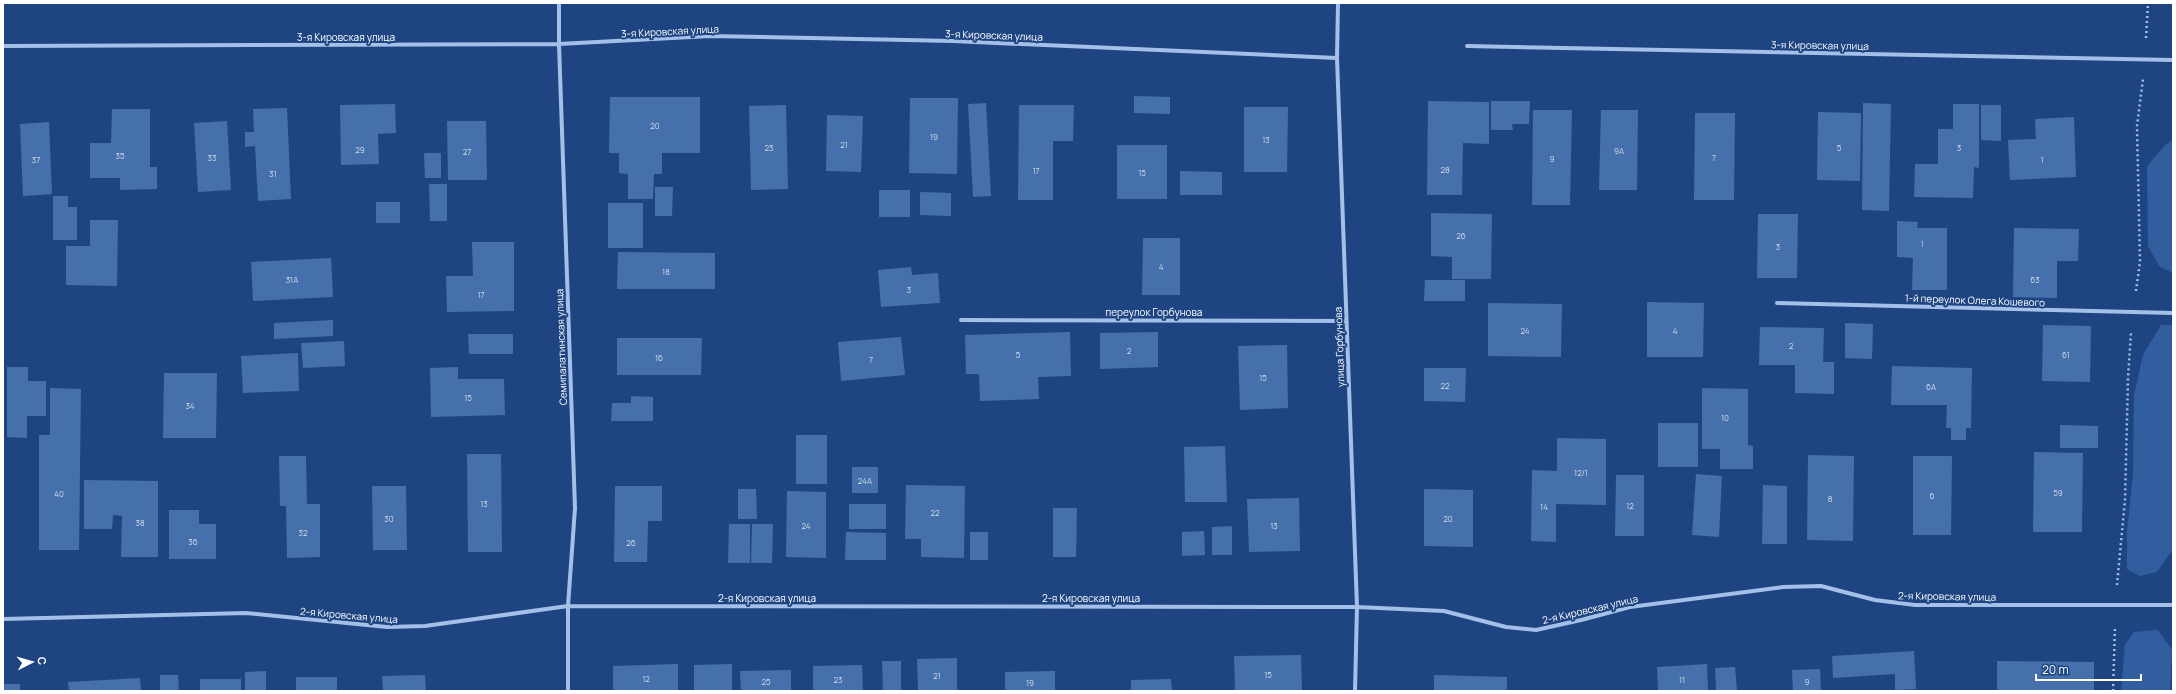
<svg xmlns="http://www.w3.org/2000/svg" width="2176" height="694" viewBox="0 0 2176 694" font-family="Manrope,sans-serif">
<rect width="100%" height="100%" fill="#1e4582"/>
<!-- green -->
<path fill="#325ea0" d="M2173 140V273L2159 266 2148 246 2147 166 2166 144Z
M2161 325H2173V549L2157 572 2140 576 2127 569V531L2133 474 2134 395 2143 355Z
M2158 630 2172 650 2170 691H2121L2125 645 2134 632Z"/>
<!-- building -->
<path fill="#4670ab" d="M1134 96 1170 97V114L1134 113Z
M610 97H700V153H662V174H654L653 199H628V174L619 173V153H609Z
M910 98H958L957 174 909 173Z
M1428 101 1489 102V144L1463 143 1462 195H1427Z
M1491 101H1530L1529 124H1512L1513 130H1491Z
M986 103 991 196 973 197 968 104Z
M1863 103 1891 104 1889 211 1862 210Z
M395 104 396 133 378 134 379 164 341 165 340 105Z
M1953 104H1979V168L1974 167 1973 198 1914 197 1915 164H1938V129H1953Z
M786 105 788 189 751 190 749 106Z
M1019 105H1074L1073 141H1053V200H1018Z
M1981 105H2001V141L1981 140Z
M1244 107H1288L1287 172H1244Z
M287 108 291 199 258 201 255 146 245 147V132H254L253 109Z
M112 109H150V167H157V189L120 190V178H90V143H111Z
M1533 110H1572L1570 205H1532Z
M1601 110H1638L1637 190H1599Z
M1818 112 1861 113 1860 181 1817 180Z
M1695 113H1735L1734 200H1694Z
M827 115 863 116 861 172 826 171Z
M2074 117 2076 177 2010 180 2008 140 2036 139 2035 119Z
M227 121 231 190 198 192 194 123Z
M447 121H486L487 180H448Z
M49 122 52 194 23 196 20 124Z
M1117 145H1167V199H1117Z
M424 153H441V178H425Z
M1180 171 1222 172V195H1180Z
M429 184H447V221H430Z
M655 187H673L672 216H655Z
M879 190H910V217H879Z
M920 192 951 193V216L920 215Z
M53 196H68V207H77V240H53Z
M376 202H400V223H376Z
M608 203H643V248H608Z
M1431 213 1492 214 1491 279H1452V257L1431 256Z
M1758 214H1798L1797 278H1757Z
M90 220H118L117 286 66 285V246H90Z
M1897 221 1918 222 1917 228H1947V290H1912L1913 258 1897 257Z
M2014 228 2079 229 2078 261H2057V298L2013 297Z
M1143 238H1180V295H1142Z
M472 242H514V311L447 312 446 276H473Z
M618 252 715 253V289H617Z
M331 258 333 297 253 301 251 262Z
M911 267 912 275 938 273 940 303 881 307 878 270Z
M1425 280H1465V301H1424Z
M1647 302 1704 303 1703 357H1647Z
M1488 303 1562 304 1561 357 1488 356Z
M333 320V336L274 339V323Z
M1845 323 1873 324 1872 359 1845 358Z
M2043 325 2091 326 2090 382 2042 381Z
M1760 327 1824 328 1823 362H1834V394L1795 393V365H1759Z
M1070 332 1071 376 1038 377 1039 399 980 401 979 374H966L965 335Z
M1158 332V367L1100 369V333Z
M468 334H513V354H469Z
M901 337 905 375 841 381 838 342Z
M617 338H702L701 375H617Z
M344 341 345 366 303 368 301 343Z
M1287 345 1288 408 1240 410 1238 346Z
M298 353 299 391 243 393 241 356Z
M1892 366 1972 368 1971 428H1966V440H1951V428H1946L1947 405H1891Z
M7 367H28V381H46V416H27V438L7 437Z
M458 367V379H504L505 415 431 417 430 368Z
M1424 368H1466L1465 402 1424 401Z
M164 373H217L216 438H163Z
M50 388 81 389 79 550H39V435H50Z
M1702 388 1748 389V445L1753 446V469H1720V449H1702Z
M631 396 653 397V421H611L612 403H631Z
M1658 423H1698V467H1658Z
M2060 425 2098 426V448H2060Z
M796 435H827V484H796Z
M1557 438 1606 439V505L1556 504V542L1531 541 1532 470 1557 471Z
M1225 446 1227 502H1185L1184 447Z
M2034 452 2083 453 2082 532H2033Z
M467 454H501L502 552H468Z
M1808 455 1854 456 1853 541 1807 540Z
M279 456H306L307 504H320V557L287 558 286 506H280Z
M1913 456H1952L1951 535H1913Z
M852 467H878V493H852Z
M1696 474 1722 476 1719 537 1692 535Z
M1616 475H1644V536H1615Z
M84 480 158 481V557H121L122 516 113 515 112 529H84Z
M906 485 965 486 964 558 921 557V539H905Z
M1763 485 1787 486V544H1762Z
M372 486H406L407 550H373Z
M615 486H662V521H648L647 562H614Z
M738 489H756L757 519H738Z
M1424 489 1473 490V547L1424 546Z
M787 491 826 492V558L786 557Z
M1299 498 1300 551 1249 552 1247 499Z
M849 504H886V529H849Z
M1053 508H1077L1076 557H1053Z
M169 510H199V524H216V559H169Z
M729 524H750V563H728Z
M752 524H773L772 563H751Z
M1232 526V555H1212V527Z
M1204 531 1205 555 1182 556V532Z
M846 532 886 533V560H845Z
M970 532H988V560H970Z
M1914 651 1916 689 1895 690V674L1833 678 1832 656Z
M1301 655 1302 691H1235L1234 656Z
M957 658V691H918L917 659Z
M882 661H901V691H883Z
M1997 661 2094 662V691H1997Z
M678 664V691H613V666Z
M732 664V691H694V665Z
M1707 664 1708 691H1658L1657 667Z
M862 665 863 691H813V666Z
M1735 667 1737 691H1716L1715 668Z
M1820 669 1821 691H1793L1792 670Z
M791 670V691H741L740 671Z
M266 671V691H245V672Z
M1055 671V691H1005V672Z
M160 675H178L179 691H160Z
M425 675 426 691H383L382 676Z
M1434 675 1507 677V691H1434Z
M296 677H337V691H296Z
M140 678 141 691H69L68 682Z
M200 679H241V691H200Z
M1171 679 1172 691H1131V680Z
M3 684H20V691H3Z"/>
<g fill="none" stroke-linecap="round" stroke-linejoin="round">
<!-- path -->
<path stroke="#a4c0e9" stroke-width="2.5" stroke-dasharray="2 3" stroke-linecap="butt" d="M2146 38 2148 3
M2136 291 2140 262 2137 126 2143 79
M2117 585 2125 500 2128 378 2131 332
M2113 691 2115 626"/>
<!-- minor -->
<path stroke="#a4c0e9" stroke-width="4" d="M559 3V44L575 508 568 606V691
M1338 3 1337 58 1357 607 1355 691
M3 46 559 44 710 36 953 41 1337 58
M1467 46 2173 60
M1777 303 2173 313
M961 320 1346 321
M3 619 246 613 387 627 425 626 568 606 1357 607 1444 611 1506 627 1536 630 1581 620 1630 607 1783 587 1821 586 1875 600 1915 605H2173"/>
</g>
<g text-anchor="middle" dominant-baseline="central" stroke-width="4" stroke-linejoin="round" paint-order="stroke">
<!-- number labels -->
<g font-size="8" fill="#d1dbea">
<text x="655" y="125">20</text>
<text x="934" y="136">19</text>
<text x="1266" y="139">13</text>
<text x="844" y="144">21</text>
<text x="769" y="147">23</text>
<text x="1839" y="147">5</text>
<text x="1959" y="147">3</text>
<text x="360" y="149">29</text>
<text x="1619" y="150">9А</text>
<text x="467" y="151">27</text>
<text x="120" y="155">35</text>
<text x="212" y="157">33</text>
<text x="1714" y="157">7</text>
<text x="1552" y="158">9</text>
<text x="36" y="159">37</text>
<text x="2042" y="159">1</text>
<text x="1445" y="169">28</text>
<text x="1036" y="170">17</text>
<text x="1142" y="172">15</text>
<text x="273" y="173">31</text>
<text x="1461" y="235">26</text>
<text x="1922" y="243">1</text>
<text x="1778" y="246">3</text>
<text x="1161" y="266">4</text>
<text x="666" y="271">18</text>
<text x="292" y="279">31А</text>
<text x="2035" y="279">63</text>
<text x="909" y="289">3</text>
<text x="481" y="294">17</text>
<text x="1525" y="330">24</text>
<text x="1675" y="330">4</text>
<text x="1791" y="345">2</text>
<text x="1129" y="350">2</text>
<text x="1018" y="354">5</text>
<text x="2066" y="354">61</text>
<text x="659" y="357">16</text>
<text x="871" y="359">7</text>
<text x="1263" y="377">15</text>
<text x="1445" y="385">22</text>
<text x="1931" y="386">6А</text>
<text x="468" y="397">15</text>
<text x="190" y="405">34</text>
<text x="1725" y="417">10</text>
<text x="1581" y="472">12/1</text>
<text x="865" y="480">24А</text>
<text x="2058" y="492">59</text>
<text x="59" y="493">40</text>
<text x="1932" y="495">6</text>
<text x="1830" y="498">8</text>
<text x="484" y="503">13</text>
<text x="1630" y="505">12</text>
<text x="1544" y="506">14</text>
<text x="935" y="512">22</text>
<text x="389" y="518">30</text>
<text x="1448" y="518">20</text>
<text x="140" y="522">38</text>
<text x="806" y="525">24</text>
<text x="1274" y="525">13</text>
<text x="303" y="532">32</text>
<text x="193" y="541">36</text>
<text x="631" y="542">26</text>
<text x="1268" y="674">15</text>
<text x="937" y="675">21</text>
<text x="646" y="678">12</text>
<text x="838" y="679">23</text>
<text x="1682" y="679">11</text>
<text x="766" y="681">25</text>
<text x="1807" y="681">9</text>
<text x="1030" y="682">19</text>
</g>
<!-- street labels -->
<g font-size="10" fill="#fff" stroke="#1e4582">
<text transform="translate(670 31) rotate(-3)">3-я Кировская улица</text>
<text transform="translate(994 35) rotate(2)">3-я Кировская улица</text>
<text x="346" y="37">3-я Кировская улица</text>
<text transform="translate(1820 45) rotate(1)">3-я Кировская улица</text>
<text transform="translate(1975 300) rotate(2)">1-й переулок Олега Кошевого</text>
<text x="1154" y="312">переулок Горбунова</text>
<text transform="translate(561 347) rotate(-92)">Семипалатинская улица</text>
<text transform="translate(1339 347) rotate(-92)">улица Горбунова</text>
<text transform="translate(1947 596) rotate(1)">2-я Кировская улица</text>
<text x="767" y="598">2-я Кировская улица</text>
<text x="1091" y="598">2-я Кировская улица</text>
<text transform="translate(1590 609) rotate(-13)">2-я Кировская улица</text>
<text transform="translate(349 615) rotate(5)">2-я Кировская улица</text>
</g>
</g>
<!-- border -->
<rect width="2176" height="694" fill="none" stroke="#ffffff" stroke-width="8"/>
<!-- north arrow -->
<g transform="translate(32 662) rotate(84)" stroke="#1e4582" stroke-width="3" paint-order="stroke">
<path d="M0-3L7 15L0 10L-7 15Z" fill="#ffffff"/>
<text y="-6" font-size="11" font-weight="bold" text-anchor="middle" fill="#ffffff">С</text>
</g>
<!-- scale -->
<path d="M2036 674v6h105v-6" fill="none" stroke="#ffffff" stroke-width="2"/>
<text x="2042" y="674" font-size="12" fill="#ffffff" stroke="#1e4582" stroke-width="3" paint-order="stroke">20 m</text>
</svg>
